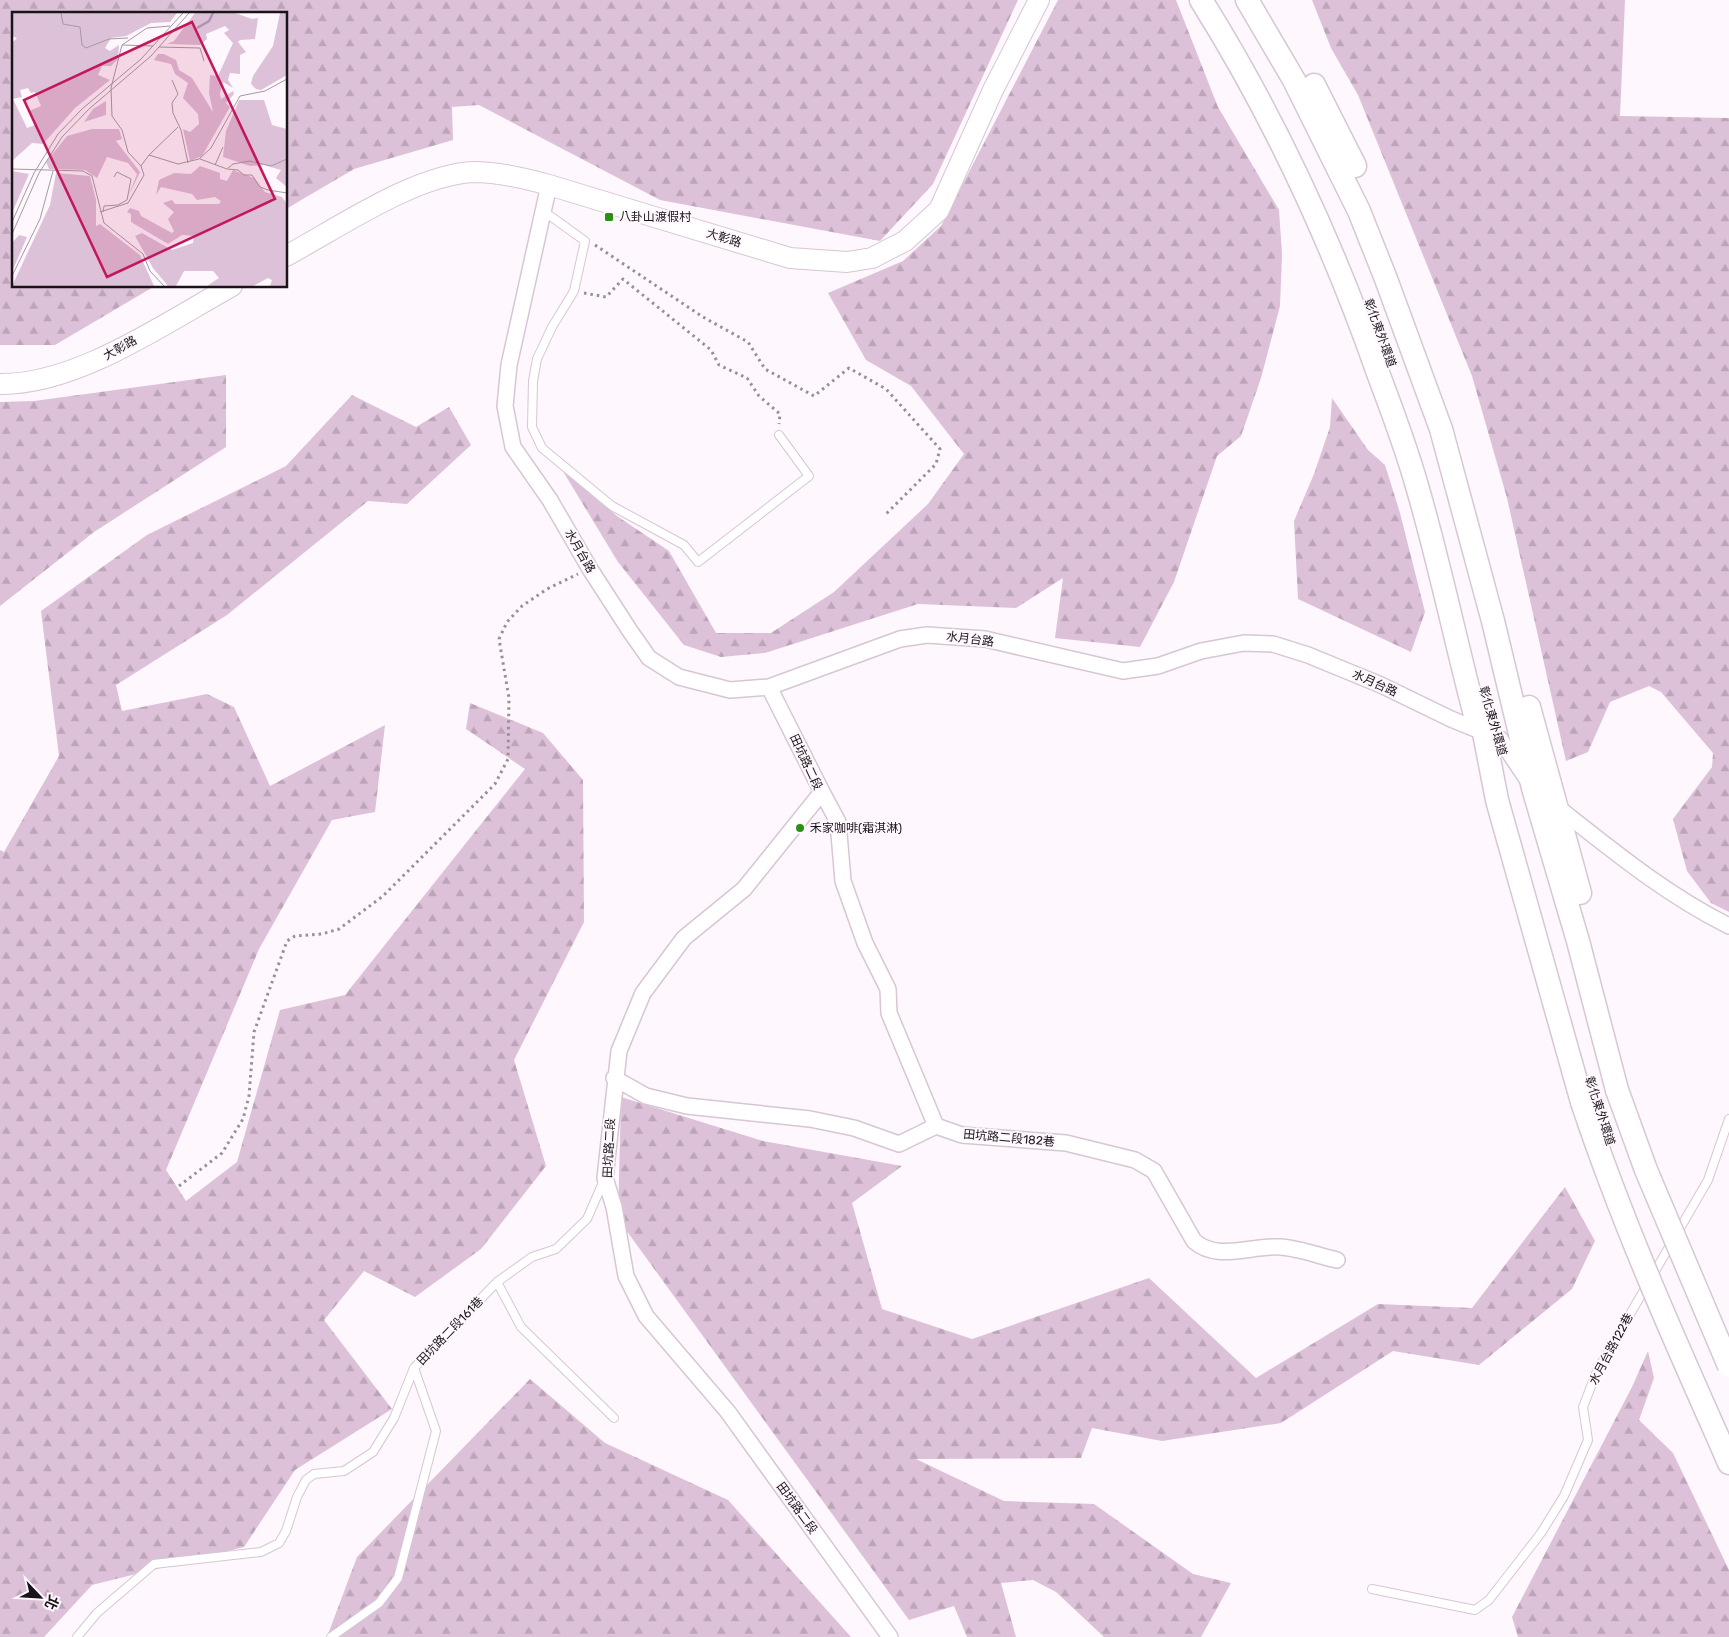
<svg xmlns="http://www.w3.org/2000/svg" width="1729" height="1637" viewBox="0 0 1729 1637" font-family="Rubik,'Noto Sans TC',sans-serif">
<defs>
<pattern id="forest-firs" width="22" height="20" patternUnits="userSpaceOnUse" patternTransform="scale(1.25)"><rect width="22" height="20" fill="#ddc1d8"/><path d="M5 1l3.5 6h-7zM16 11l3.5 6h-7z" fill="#bda5b9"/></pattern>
</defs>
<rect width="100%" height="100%" fill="#fef7fd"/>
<!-- forest -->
<path fill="url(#forest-firs)" d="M0 0H1018L933 184 880 241 660 200 479 105 452 107 453 140 354 169 286 209V14H14V286H155L55 345H0Z
M1058 0H1176L1218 107 1279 210 1282 254 1280 306 1261 378 1241 436 1217 456 1174 582 1140 647 1055 638 1063 578 1016 608 918 604 765 653 721 657 684 645 618 562 561 468 617 516 669 551 716 633H771L834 592 928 504 964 454 911 386 866 360 828 293 903 261 941 226Z
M1312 0H1625L1620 116 1729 118V912L1711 903 1687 871 1673 819 1712 767 1713 753 1661 692 1649 686 1610 702 1588 752 1566 761 1507 498 1472 376 1358 95 1331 48Z
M226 375V447L94 532 0 606V402L34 401Z
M352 395 416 427 449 407 471 445 407 504 368 501 227 615 116 685 122 711 207 694 234 707 270 786 385 725 375 812 332 820 259 949 166 1170 186 1201 237 1162 280 1010 345 995 525 769 466 729 470 703 543 733 583 780 584 922 514 1060 546 1166 481 1249 415 1297 364 1271 324 1320 392 1409 295 1470 244 1547 92 1585 44 1637H0V850L4 852 59 756 41 611 147 535 286 466Z
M1332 398 1368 450 1385 465 1400 513 1425 612 1411 652 1298 599 1294 521 1314 474 1330 427Z
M621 1097 763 1141 902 1166 852 1203 882 1309 972 1339 1149 1278 1256 1378 1378 1304 1472 1308 1565 1187 1595 1241 1572 1289 1479 1365 1393 1351 1281 1423 1162 1441 1092 1428 1081 1458 916 1459 1004 1501 1094 1504 1193 1574 1231 1583 1201 1637H1104L1056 1592 1033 1580 1001 1583 1016 1637H967L954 1606 909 1620 618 1219Z
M1648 1351 1654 1378 1639 1420 1673 1453 1729 1570V1637H1518L1512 1617 1632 1387Z
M530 1379 605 1443 728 1500 851 1637H327L357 1557Z"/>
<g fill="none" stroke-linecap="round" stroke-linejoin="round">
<!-- service casing -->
<g stroke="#d7c6d4" stroke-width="10">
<path id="service" d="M542 210 585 241 574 291 552 327 537 359 533 381 532 427 542 448 612 506 684 545 698 562 809 476 779 435
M497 1282 521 1327 614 1418
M1372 1589 1475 1610 1489 1600 1541 1533 1564 1496 1588 1440 1583 1407 1597 1371 1708 1180 1729 1119
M77 1637 97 1613 154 1564 261 1552 279 1543 286 1531 297 1497 306 1480 314 1474 344 1471 373 1452 394 1418 414 1368 497 1282 532 1257 556 1249 587 1219 604 1180
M331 1637 379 1603 398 1578 436 1431 414 1368"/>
</g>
<!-- minor casing -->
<g stroke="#d7c6d4" stroke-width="18">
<path id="minor" d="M549 185 509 365 505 406 513 447 550 500 590 569 630 631 649 658 679 677 730 690 769 687 900 639 927 635 985 639 1123 671 1158 666 1201 651 1244 643 1273 644 1308 655 1381 685 1451 719 1500 739 1527 779
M769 687 822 792 744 889 684 938 643 993 619 1051 605 1178 614 1207 626 1276 646 1316 728 1412 890 1637
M822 792 838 822 843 881 865 943 888 989 889 1013 936 1126
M1556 806C1612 850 1665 894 1729 926
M614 1078 646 1096 687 1106 810 1119 854 1128 899 1144 936 1126 962 1135 1066 1143 1135 1160 1154 1171 1194 1241C1218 1262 1251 1245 1280 1247 1299 1248 1319 1256 1337 1260"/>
</g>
<!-- secondary casing -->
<g stroke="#d7c6d4" stroke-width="22">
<path id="secondary" d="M286 256C338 228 416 174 474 172 499 172 524 178 549 185L790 258 847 262 872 258 905 241 939 210 993 90 1039 0
M0 384C77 385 165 323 232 286"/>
</g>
<!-- primary casing -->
<g stroke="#d7c6d4" stroke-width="25">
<path id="primary" d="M1201 0C1275 118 1332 242 1378 373 1392 410 1406 447 1417 486 1439 561 1455 639 1475 715L1484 733 1497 800 1582 1102
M1247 0 1294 80 1359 211 1386 279 1441 429 1493 621 1533 788 1578 941 1617 1090
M1314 85 1355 166
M1529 707 1580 893
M1720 1442 1729 1463"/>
</g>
<!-- path -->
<path stroke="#979196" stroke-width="3" stroke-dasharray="2.5 4" stroke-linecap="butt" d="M595 245 703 317 748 342 765 369 814 396 849 368 886 389 940 449 936 464 886 514
M584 293 606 297 623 279 711 350 719 365 747 378 759 396 780 414 779 424
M179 1186 222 1153 243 1119 249 1096 254 1032 287 941 295 936 322 934 339 929 383 896 495 784 508 759 509 698 499 639 507 622 522 606 547 589 578 574"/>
<!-- service -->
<use href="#service" stroke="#fff" stroke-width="8"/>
<!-- minor -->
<use href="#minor" stroke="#fff" stroke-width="15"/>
<!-- secondary -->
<use href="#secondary" stroke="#fff" stroke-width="20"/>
<!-- primary -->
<use href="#primary" stroke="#fff" stroke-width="22"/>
<!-- primary-bridge casing -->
<g stroke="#d7c6d4" stroke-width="25" stroke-linecap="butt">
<path id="primary-bridge" d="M1617 1090 1646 1170 1729 1366
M1582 1102C1621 1219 1670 1330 1720 1442"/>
</g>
<!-- primary-bridge -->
<use href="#primary-bridge" stroke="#fff" stroke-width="22"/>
</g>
<!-- markers -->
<g fill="#299216" stroke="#fef7fd" stroke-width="2">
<rect x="604" y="212" width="10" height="10" rx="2.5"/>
<circle cx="800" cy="828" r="5"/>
</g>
<g text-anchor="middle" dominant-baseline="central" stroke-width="4" stroke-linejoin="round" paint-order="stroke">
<!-- poi labels -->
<g font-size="12" fill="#191418" stroke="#fef7fd" text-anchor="start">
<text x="619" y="217">八卦山渡假村</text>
<text x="810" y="828">禾家咖啡(霜淇淋)</text>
</g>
<!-- street labels -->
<g font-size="12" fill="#191418" stroke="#fef7fd">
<text transform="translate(724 238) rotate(17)">大彰路</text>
<text transform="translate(1380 333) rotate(70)">彰化東外環道</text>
<text transform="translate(120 348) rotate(-29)">大彰路</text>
<text transform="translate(580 551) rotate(60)">水月台路</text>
<text transform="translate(970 639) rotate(7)">水月台路</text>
<text transform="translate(1375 683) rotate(24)">水月台路</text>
<text transform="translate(1493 721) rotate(74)">彰化東外環道</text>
<text transform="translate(806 762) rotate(65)">田坑路二段</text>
<text transform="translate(1600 1111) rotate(72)">彰化東外環道</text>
<text transform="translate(1009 1138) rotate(5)">田坑路二段182巷</text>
<text transform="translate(609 1148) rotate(-87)">田坑路二段</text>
<text transform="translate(450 1331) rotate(-46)">田坑路二段161巷</text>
<text transform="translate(1611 1349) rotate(-62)">水月台路122巷</text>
<text transform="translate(797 1508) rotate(54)">田坑路二段</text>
</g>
</g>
<!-- overview -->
<g transform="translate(12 12)">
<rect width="275" height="275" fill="#fef7fd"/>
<path d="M0 1H165L158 10 139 11 114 24 99 26 93 36 98 39 107 33 106 47 99 54H90L86 63 98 68 63 96 31 132 20 131 0 149V31L5 26 0 24ZM16 76 19 81 23 80 29 94 17 99 23 113 15 116 1 87 10 85 8 78ZM183 1H223L240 7 246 6 243 27 228 28 226 30 234 40 228 43V62L218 61 216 68 221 76 211 70 208 81 209 87 221 79 222 82 214 91 218 95 190 144 178 149 171 117 178 120 187 112 186 102 171 86 176 71 163 62 159 52 142 48 146 42H152L164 48 167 58 180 66 201 100 197 81 198 63 206 64 221 31 212 21 217 18 213 14 194 22 195 27 188 33 155 32 162 29ZM268 1H275V63L249 78 244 77 239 72 241 64 261 34ZM227 88H252L260 113 275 117V175L264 166 269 158 252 153 238 154 211 145 214 119ZM94 89V103L72 110 81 97ZM80 117H107L110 127 104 129 128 160 116 185 125 162 116 151 95 145 85 166 73 158 37 157 34 150 55 124ZM188 154 208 161V167L215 169 221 158 242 166 253 180 270 185 275 192V274H258L260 268 256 266 241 274H195L207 266 201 259H172L164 274H156L141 256 123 224 130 221 160 238 181 231 182 224 170 223 156 232 119 210V202L115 200 118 196 127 199 129 204 160 221 162 219 156 207 162 200 151 191 160 188 163 192H207L209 189 203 185 185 188 180 182 149 175 144 183 147 168 162 161 179 162ZM0 159 17 162 0 201ZM44 161 78 164 84 188V214L88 212 128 243 142 274H0L38 193ZM7 223 15 225 0 260V231Z" fill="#ddc1d8" fill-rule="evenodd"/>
<path fill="none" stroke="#b293ad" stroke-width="2.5" d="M185 16 197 9 201 1"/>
<path fill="none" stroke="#a29ca1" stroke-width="1" d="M49 1 51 12 68 15 70 33 74 36 97 27 116 26M110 33 141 34M147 35 188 36 192 49M160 68 166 82 160 91 161 101 169 118 176 151M137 143 166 115M188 147 215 157 226 158 232 163H240L248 175 256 178 275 181M203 153 211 135M129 154 137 143 166 152 187 147 199 136 228 84 253 79 275 67M216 156 221 152 238 149 259 154 275 147M0 157 71 159 80 164 92 211 131 242 138 259 152 274M88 200 116 191 132 163 129 154 116 140 110 118 100 104 99 76 110 33 135 16 158 14M91 200 92 194 106 193 115 188 119 167 105 160 102 165M0 210 22 161 46 122 70 97 129 47 171 1M0 222 27 161 50 125 77 97 139 44 177 1M0 264 28 207 41 159"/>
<path fill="#c2185b" fill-opacity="0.15" stroke="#c2185b" stroke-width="2.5" d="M180 10 263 187 95 265 12 88Z"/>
<rect width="275" height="275" fill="none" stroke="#191418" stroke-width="2.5"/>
</g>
<!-- north arrow -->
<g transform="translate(40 1597) rotate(115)" stroke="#fef7fd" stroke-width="4" paint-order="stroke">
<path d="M0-4L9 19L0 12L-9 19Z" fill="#191418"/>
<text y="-8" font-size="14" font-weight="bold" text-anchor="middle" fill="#191418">北</text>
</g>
</svg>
